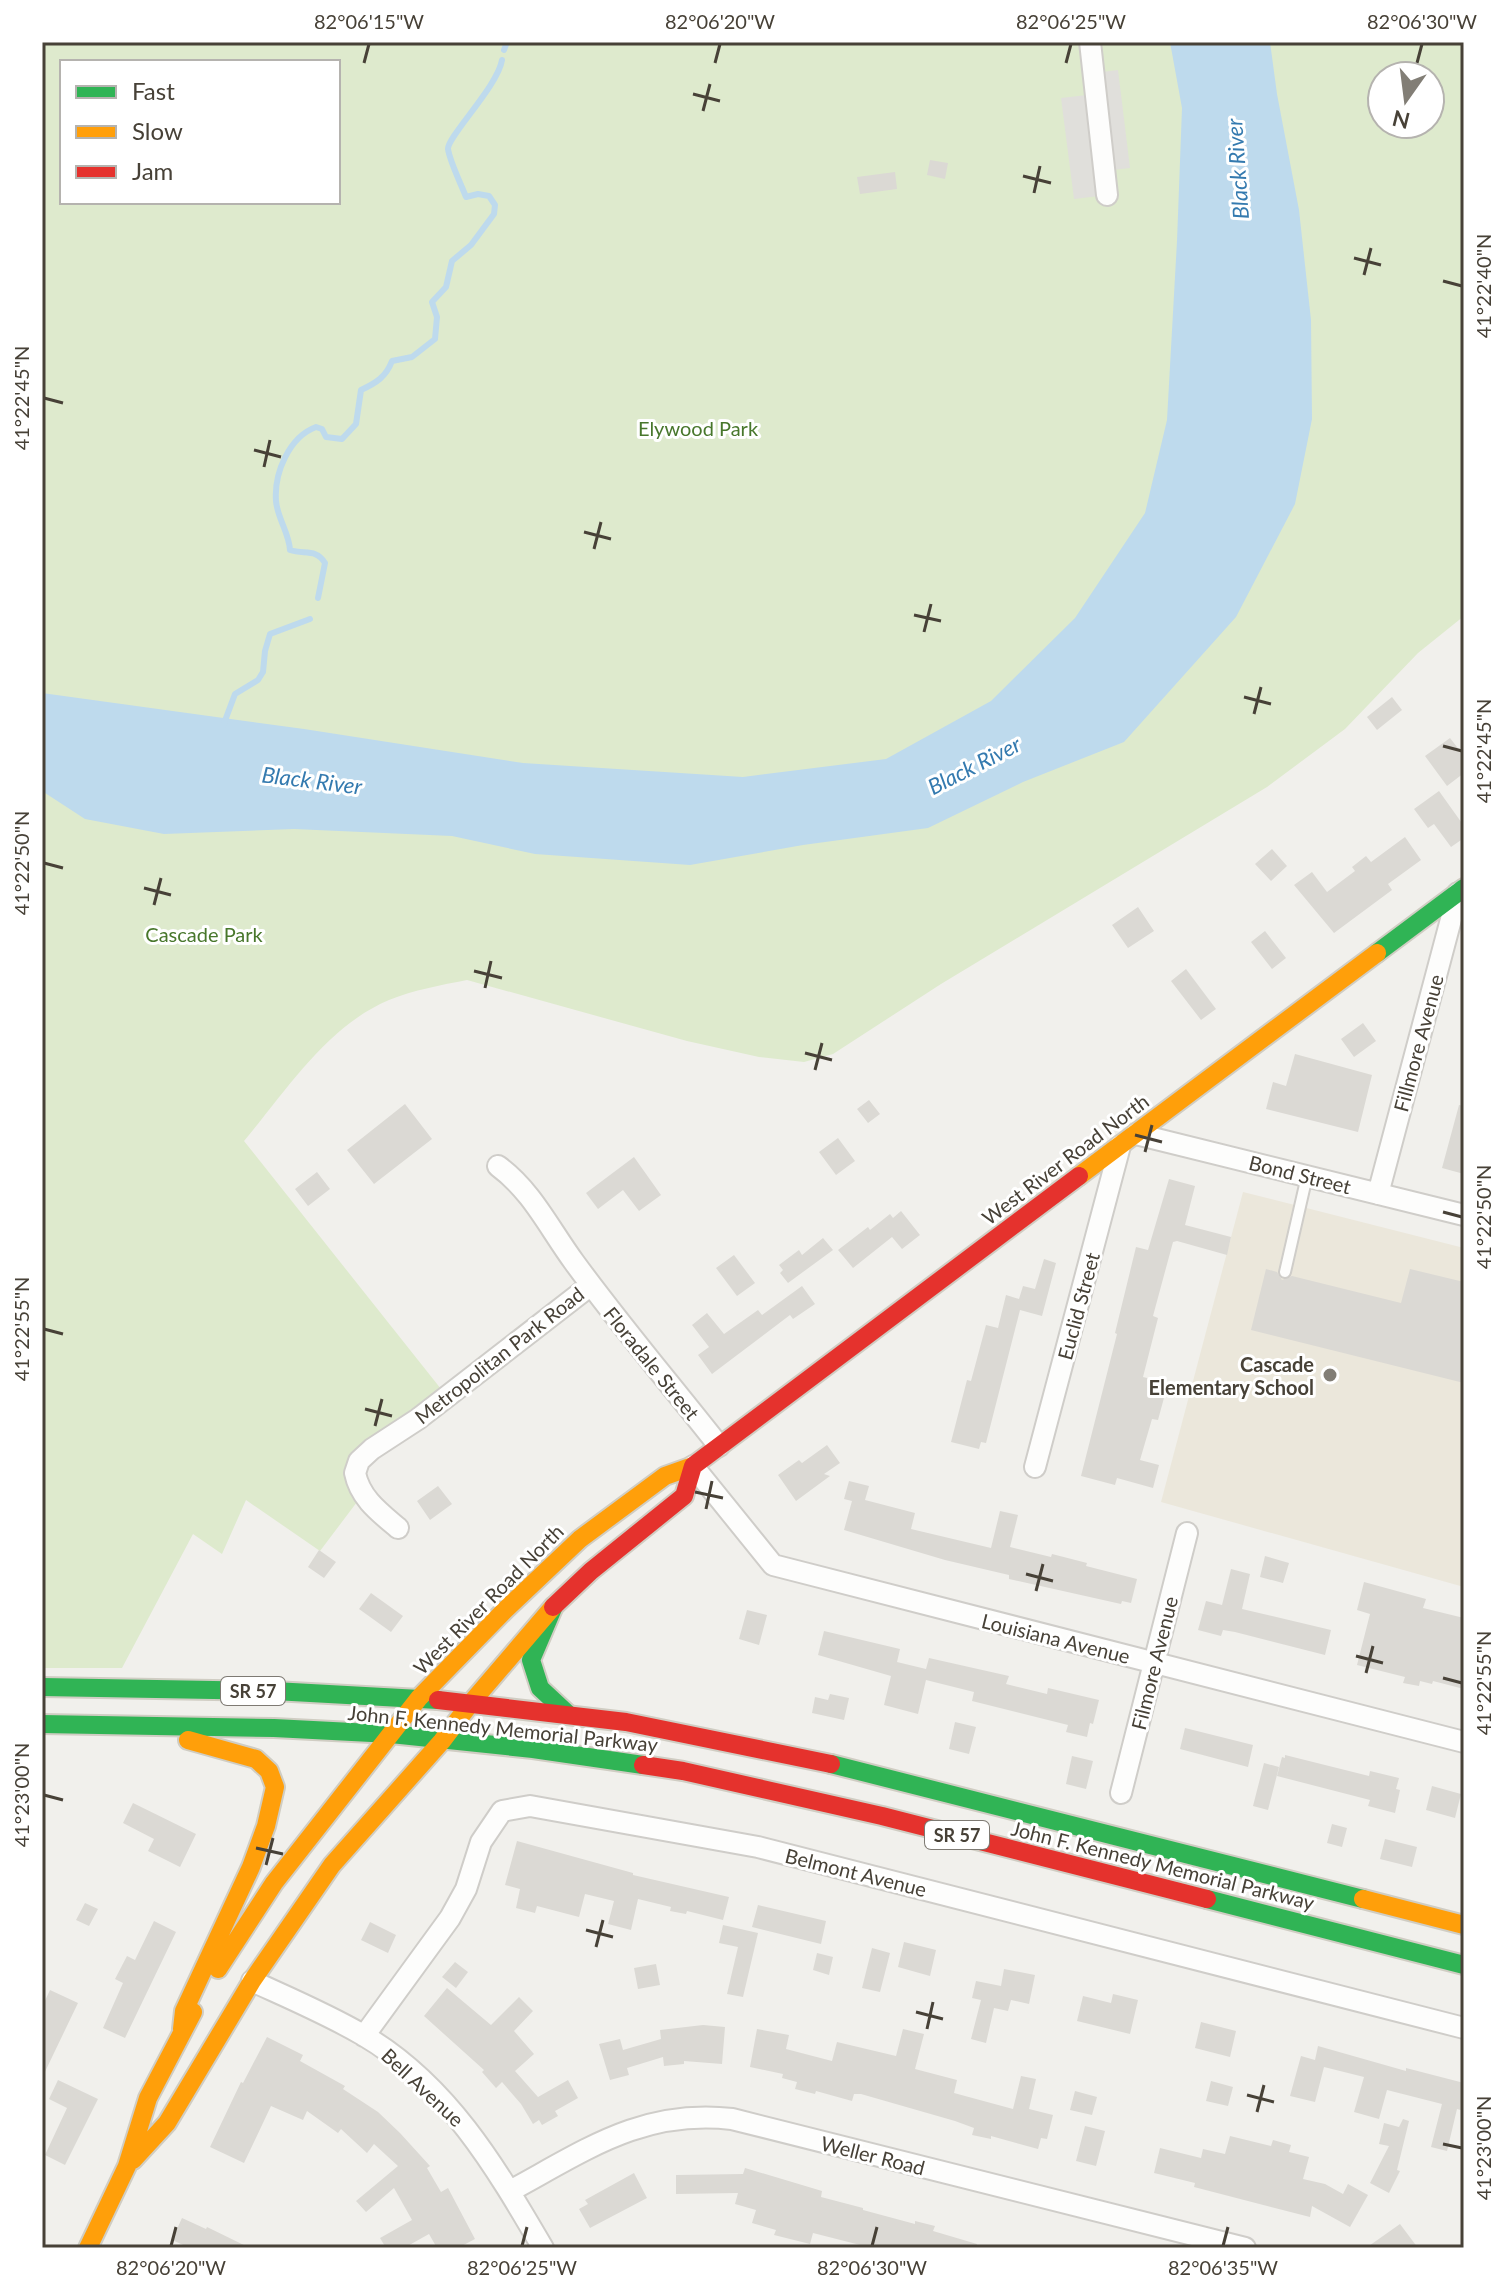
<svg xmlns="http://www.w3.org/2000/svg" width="1506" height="2290" viewBox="0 0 1506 2290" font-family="Lato,sans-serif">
<rect width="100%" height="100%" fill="#f1f0ec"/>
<!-- education -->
<path fill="#ebe7db" d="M1243 1192 1464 1248V1587L1161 1502Z"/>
<!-- green -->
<path fill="#deeacd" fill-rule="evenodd" d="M42 42H1464V616L1418 653 1345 729 1267 787 941 984 833 1054 804 1062 759 1057 687 1041 467 980C441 985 414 990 389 1000 327 1026 286 1091 244 1141L441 1389 363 1443 353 1454 357 1502 320 1551 246 1500 222 1554 193 1534 122 1668H42ZM62 62H338V202H62ZM1382 76H1430V124H1382Z"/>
<!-- parking -->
<path fill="#e0dfdb" d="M1118 70 1130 168 1104 171 1107 195 1074 199 1061 98 1096 94 1094 73Z"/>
<!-- water -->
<path fill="#bedaed" d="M1170 42H1270L1277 94 1299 210 1311 320 1312 419 1295 504 1236 617 1124 742 1023 782 928 828 803 845 690 865 535 854 452 836 294 829 164 834 85 819 42 791V693L304 729 523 763 743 777 886 759 991 701 1075 618 1145 513 1167 420 1177 241 1182 108Z"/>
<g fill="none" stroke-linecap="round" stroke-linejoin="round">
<!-- stream -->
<path stroke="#bedaed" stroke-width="6" d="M504 50 507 42
M318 598 325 563C316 548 304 555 290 550 289 533 277 517 276 501 274 473 289 437 316 427L322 429 326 437 342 439 356 424 361 390C376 383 386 377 392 361L412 357 435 339 437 317 432 302 446 287 452 261 471 245 494 214 495 205 489 196 478 194 466 197C461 184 450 162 448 149 447 137 498 86 502 60
M223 726 235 694 258 680 263 672 265 651 270 634 310 619"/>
</g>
<!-- building -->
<path fill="#dbd9d4" d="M930 160 948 163 945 179 927 175Z
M895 172 897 189 860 194 857 177Z
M1392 697 1402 710 1377 730 1367 717Z
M1450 738 1464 756V773L1447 786 1425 756Z
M1439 791 1464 826V838L1451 847 1434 824 1428 828 1414 809Z
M1405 837 1421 860 1388 884 1392 890 1334 933 1294 885 1312 872 1327 892 1355 871 1352 867 1366 856 1371 862Z
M1272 849 1287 866 1271 881 1255 864Z
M1138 907 1154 931 1128 948 1112 925Z
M1265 931 1286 958 1272 969 1251 942Z
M1186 969 1216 1009 1201 1020 1171 981Z
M1363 1023 1376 1041 1354 1057 1341 1039Z
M1295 1054 1372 1075 1358 1132 1266 1109 1273 1082 1286 1086Z
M869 1100 880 1114 868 1123 857 1109Z
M405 1104 432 1139 374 1184 347 1150Z
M1459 1105 1464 1106V1174L1442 1168Z
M838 1138 855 1161 836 1175 819 1152Z
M634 1157 661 1195 639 1211 623 1190 598 1209 586 1193Z
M317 1172 330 1189 308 1206 295 1189Z
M1169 1179 1195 1186 1185 1225 1231 1237 1227 1255 1177 1241 1173 1242 1153 1316 1158 1318 1143 1377 1168 1383 1158 1420 1152 1419 1140 1460 1159 1465 1153 1488 1117 1478 1115 1485 1081 1476 1117 1334 1115 1333 1136 1247 1148 1250Z
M901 1211 920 1235 902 1249 892 1237 853 1268 838 1250 868 1227 870 1230 890 1214 893 1218Z
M823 1238 833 1250 788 1283 780 1273 783 1270 779 1265 799 1250 802 1255Z
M734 1255 755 1283 737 1296 716 1268Z
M1044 1259 1056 1263 1042 1316 1020 1310 986 1443 981 1442 979 1449 951 1442 967 1380 971 1381 986 1325 998 1328 1006 1295 1019 1299 1023 1286 1035 1289Z
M1266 1269 1277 1272 1282 1280 1292 1276 1401 1303 1410 1269 1464 1282V1383L1251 1330Z
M802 1286 815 1304 793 1319 790 1315 712 1374 698 1355 709 1347 692 1325 707 1313 724 1334 758 1310 762 1315Z
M827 1445 840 1463 824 1474 830 1476 796 1501 778 1475 799 1460 802 1463Z
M849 1481 869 1486 865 1500 915 1513 911 1529 991 1548 1000 1511 1018 1515 1010 1547 1051 1557 1052 1554 1087 1563 1086 1566 1137 1579 1131 1603 1122 1601 1121 1604 1009 1579V1575L945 1560 844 1530 852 1501 844 1499Z
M438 1486 452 1504 430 1520 417 1501Z
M319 1550 336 1562 324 1578 308 1567Z
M1265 1556 1289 1563 1283 1583 1260 1577Z
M1231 1569 1250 1574 1242 1609 1331 1630 1325 1655 1235 1632 1223 1630 1221 1636 1198 1630 1206 1601 1222 1605Z
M1364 1582 1426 1599 1423 1608 1464 1618V1689L1433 1681 1432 1684 1420 1681 1419 1686 1403 1683 1405 1677 1357 1665 1370 1614 1357 1610Z
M371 1593 403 1616 391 1632 359 1609Z
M747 1610 767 1615 759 1645 739 1639Z
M824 1631 900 1649 897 1662 926 1669 929 1658 1009 1676 1006 1684 1047 1694 1048 1688 1099 1700 1093 1724 1090 1723 1087 1737 1066 1732 1068 1725 972 1701 974 1692 926 1680 918 1714 884 1705 891 1676 818 1655Z
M830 1694 849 1698 844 1720 812 1713 815 1697 828 1700Z
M955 1722 976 1727 969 1754 949 1749Z
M1185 1728 1253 1745 1248 1767 1180 1749Z
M1285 1755 1369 1776 1370 1771 1399 1778 1396 1789 1400 1790 1395 1813 1368 1806 1370 1800 1277 1776 1282 1757 1285 1758Z
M1072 1756 1093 1761 1086 1789 1066 1784Z
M1264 1763 1279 1767 1268 1810 1253 1806Z
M1432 1786 1461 1794 1455 1818 1426 1810Z
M133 1803 196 1834 180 1867 148 1851 154 1839 123 1823Z
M1332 1824 1347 1828 1342 1847 1327 1843Z
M1385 1839 1417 1847 1412 1867 1380 1859Z
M517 1841 633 1873V1875L729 1897 723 1920 687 1911 686 1914 670 1911 671 1907 638 1899 631 1930 608 1924 614 1901 585 1894 579 1917 537 1906 535 1913 516 1908 520 1889 505 1885Z
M85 1903 98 1909 89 1926 76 1920Z
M758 1905 826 1921 821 1944 752 1927Z
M154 1921 176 1932 125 2038 103 2028 123 1983 115 1979 127 1956 135 1960Z
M370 1922 396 1935 388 1953 361 1940Z
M723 1925 758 1933 743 1997 727 1994 738 1947 719 1943Z
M904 1942 936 1950 930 1976 898 1967Z
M872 1948 890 1953 880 1992 862 1988Z
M817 1953 833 1957 829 1975 813 1970Z
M455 1962 468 1972 456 1988 442 1977Z
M656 1964 660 1985 638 1989 634 1968Z
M1004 1969 1035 1975 1029 2004 1011 2000 1008 2011 994 2008 986 2043 971 2039 981 2000 972 1998 976 1981 1001 1986Z
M447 1988 491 2025 519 1997 533 2011 514 2031 534 2054 515 2071 538 2097 568 2080 578 2098 555 2111 558 2116 542 2125 539 2120 533 2124 521 2104 502 2082 496 2088 482 2072 484 2070 424 2016Z
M50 1990 78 2003 42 2078V2007Z
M1113 1994 1138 2000 1130 2034 1077 2021 1083 1996 1111 2003Z
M1201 2022 1236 2031 1230 2057 1195 2048Z
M703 2025 725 2027 722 2064 684 2061V2064L664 2066 663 2057 627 2068 629 2075 610 2080 599 2044 620 2039 623 2050 661 2039 660 2030Z
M757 2029 789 2035 786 2049 832 2061 837 2042 896 2056 903 2029 924 2034 915 2069 957 2080 954 2093 1013 2109 1021 2076 1036 2079 1029 2109 1053 2115 1047 2139 1041 2138 1038 2149 991 2136V2139L972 2135 974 2128 955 2121 861 2094H854L852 2101 816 2091 815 2094 795 2089 797 2082 782 2078 783 2074 750 2067Z
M267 2037 303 2055 300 2061 345 2086 343 2089 378 2112 400 2133 430 2166 427 2168 441 2192 448 2188 475 2239 458 2248H437L429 2234 404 2248H386L380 2238 412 2220 394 2188 366 2212 356 2201 398 2166 374 2144 367 2153 341 2129 338 2133 307 2111 303 2120 271 2106 244 2163 210 2147 241 2082 243 2083Z
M1318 2046 1406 2071V2068L1464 2083V2111L1457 2109 1447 2151 1431 2147 1442 2104 1387 2090 1379 2119 1354 2112 1364 2077 1324 2067 1315 2102 1290 2096 1301 2056 1315 2060Z
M58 2080 98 2099 65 2165 45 2155 67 2108 49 2099Z
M1211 2081 1233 2087 1228 2106 1206 2101Z
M1075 2091 1097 2097 1092 2115 1070 2110Z
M1403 2119 1409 2121 1397 2170 1400 2171 1389 2193 1370 2183 1389 2146 1379 2144 1384 2123 1399 2127Z
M1085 2126 1105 2131 1096 2166 1076 2161Z
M1230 2136 1271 2146 1273 2140 1291 2145 1289 2152 1309 2157 1303 2179 1325 2184 1343 2194 1348 2184 1368 2195 1350 2227 1312 2206 1310 2217 1194 2187 1195 2183 1154 2173 1160 2148 1201 2158 1203 2149 1225 2154Z
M745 2168 822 2191 821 2197 863 2208V2210L915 2224V2221L935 2226 933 2231 977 2244 976 2248H872L813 2233 810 2244 774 2235 776 2230 752 2223 756 2210 735 2204 738 2193 676 2194V2175L743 2174Z
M634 2173 647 2198 590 2228 579 2209 588 2204 585 2200Z
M182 2218 206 2229 207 2227 250 2248H190L172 2240Z
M1400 2224 1418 2248H1366Z"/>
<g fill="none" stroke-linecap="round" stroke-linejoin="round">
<!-- lane casing -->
<g stroke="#cfcdc9" stroke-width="14">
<path id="lane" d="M1285 1272 1307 1176"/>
</g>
<!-- street casing -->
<g stroke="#cfcdc9" stroke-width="24">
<path id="street" d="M1090 42 1107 195
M1136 1134 1464 1215
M498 1166C532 1191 549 1228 574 1262 620 1325 671 1385 719 1446
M1378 1194 1458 893
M693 1466 773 1565 1464 1742
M1035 1467 1120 1146
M398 1528C379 1512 360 1498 355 1473L359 1461 372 1449 418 1419 591 1285
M1121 1793 1187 1533
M252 1981C289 1998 327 2014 363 2035 447 2084 495 2166 543 2248
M364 2036 450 1918 466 1889 481 1842 502 1811 530 1806 758 1847 1464 2028
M510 2191C586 2150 642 2109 732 2119L1245 2248"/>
</g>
<!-- fast casing -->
<g stroke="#d0cdc3" stroke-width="22">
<path id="fast" d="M1377 953 1464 888
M554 1606 531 1660 540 1688 569 1715
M42 1687 274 1691 438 1700
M42 1724 274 1728 391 1734 533 1749 643 1765
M831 1764 1363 1899
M1207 1899 1464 1965"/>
</g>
<!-- slow casing -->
<g stroke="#d0cdc3" stroke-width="22">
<path id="slow" d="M1079 1176 1377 953
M1363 1899 1464 1925
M218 1969 274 1883 419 1698 505 1610 580 1539 665 1476 693 1466
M182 2029 184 2011 251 1867 266 1826 275 1787 269 1771 256 1759 188 1740
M133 2160 167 2123 252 1981 332 1865 442 1741 470 1704 553 1607
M88 2248 127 2166 148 2098 193 2012"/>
</g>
<!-- jam casing -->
<g stroke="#d0cdc3" stroke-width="22">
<path id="jam" d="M693 1466 1079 1176
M553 1607 591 1571 684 1496 693 1466
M438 1700 626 1722 831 1764
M643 1765 683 1771 882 1816 1207 1899"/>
</g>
<!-- lane -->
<use href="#lane" stroke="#fdfdfc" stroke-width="10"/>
<!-- street -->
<use href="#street" stroke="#fdfdfc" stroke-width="20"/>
<!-- fast -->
<use href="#fast" stroke="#30b455" stroke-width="18"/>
<!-- slow -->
<use href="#slow" stroke="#ff9f0a" stroke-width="18"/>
<!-- jam -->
<use href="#jam" stroke="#e5322d" stroke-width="18"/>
</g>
<!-- ticks -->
<path fill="none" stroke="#474137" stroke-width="3" d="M364 63 369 44M715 63 720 44M1066 63 1071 44M1417 63 1422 44M693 94 720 101M703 111 710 84M1023 176 1051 183M1034 193 1040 166M1354 258 1381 265M1364 275 1371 248M1443 281 1462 286M44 398 63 403M254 450 281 457M264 467 270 440M584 532 611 539M594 549 601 522M914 615 941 621M924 632 931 604M1244 697 1271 704M1254 714 1261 687M1443 746 1462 751M44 863 63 868M144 888 171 895M154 905 161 878M474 971 502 978M485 988 491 961M805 1053 832 1060M815 1070 822 1043M1135 1135 1162 1142M1145 1152 1152 1125M1443 1212 1462 1217M44 1329 63 1334M365 1409 392 1416M375 1426 382 1399M695 1492 723 1498M706 1509 712 1481M1026 1574 1053 1581M1036 1591 1043 1564M1356 1656 1383 1663M1366 1673 1373 1646M1443 1678 1462 1683M44 1795 63 1800M256 1848 283 1854M266 1865 273 1838M586 1930 613 1937M596 1947 603 1920M916 2012 943 2019M927 2029 933 2002M1247 2095 1274 2102M1257 2112 1264 2085M1443 2144 1462 2148M171 2246 176 2227M522 2246 527 2227M872 2246 877 2227M1223 2246 1228 2227"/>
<!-- markers -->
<circle fill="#827e76" stroke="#fff" stroke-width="3" cx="1330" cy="1375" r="8"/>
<g text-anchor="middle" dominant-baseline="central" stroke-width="6" stroke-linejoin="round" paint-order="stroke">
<!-- shield labels -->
<g fill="#fff" stroke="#7e7a73" stroke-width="2">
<rect x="221" y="1677" width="64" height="28" rx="6"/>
<rect x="925" y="1821" width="64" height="28" rx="6"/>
</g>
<g font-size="18" font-weight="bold" fill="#474137">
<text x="253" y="1691">SR 57</text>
<text x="957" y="1835">SR 57</text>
</g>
<!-- park labels -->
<g font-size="20" fill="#48772c" stroke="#fff">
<text x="698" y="428">Elywood Park</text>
<text x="204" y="934">Cascade Park</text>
</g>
<!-- street labels -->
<g font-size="20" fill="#474137" stroke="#fff">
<text transform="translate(1418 1043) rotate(-75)">Fillmore Avenue</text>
<text transform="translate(1065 1159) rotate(-37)">West River Road North</text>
<text transform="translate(1300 1174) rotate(14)">Bond Street</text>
<text transform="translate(1078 1306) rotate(-75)">Euclid Street</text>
<text transform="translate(499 1355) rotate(-38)">Metropolitan Park Road</text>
<text transform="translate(652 1363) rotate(51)">Floradale Street</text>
<text transform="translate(488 1599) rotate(-45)">West River Road North</text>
<text transform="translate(1056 1638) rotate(14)">Louisiana Avenue</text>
<text transform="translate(1154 1663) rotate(-76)">Filmore Avenue</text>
<text transform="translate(503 1728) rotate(6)">John F. Kennedy Memorial Parkway</text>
<text transform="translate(1163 1865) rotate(14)">John F. Kennedy Memorial Parkway</text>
<text transform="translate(856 1872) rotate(14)">Belmont Avenue</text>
<text transform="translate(423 2087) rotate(43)">Bell Avenue</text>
<text transform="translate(873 2155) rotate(14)">Weller Road</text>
</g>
<!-- poi labels -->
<g font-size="20" font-weight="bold" fill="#474137" stroke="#fff" text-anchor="end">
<text x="1314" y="1364">Cascade<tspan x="1314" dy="23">Elementary School</tspan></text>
</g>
<!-- water labels -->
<g font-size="22" font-style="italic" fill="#347aaf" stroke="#fff">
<text transform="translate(1237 169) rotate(-94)">Black River</text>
<text transform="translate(974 765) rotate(-27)">Black River</text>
<text transform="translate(312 780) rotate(7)">Black River</text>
</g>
</g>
<!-- border -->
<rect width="1506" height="2290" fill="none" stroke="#ffffff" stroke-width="88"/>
<!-- legend -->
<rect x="60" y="60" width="280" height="144" fill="#ffffff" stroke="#b5b3af" stroke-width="2"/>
<rect x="76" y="86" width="40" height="12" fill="#30b455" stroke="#b5b3af" stroke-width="2"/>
<text x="132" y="100" font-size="24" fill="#474137">Fast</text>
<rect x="76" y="126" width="40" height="12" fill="#ff9f0a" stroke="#b5b3af" stroke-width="2"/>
<text x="132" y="140" font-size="24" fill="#474137">Slow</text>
<rect x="76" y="166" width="40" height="12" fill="#e5322d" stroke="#b5b3af" stroke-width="2"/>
<text x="132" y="180" font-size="24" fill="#474137">Jam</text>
<!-- north arrow -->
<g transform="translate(1406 100) rotate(194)"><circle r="38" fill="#ffffff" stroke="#b5b3af" stroke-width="2"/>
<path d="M0-6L14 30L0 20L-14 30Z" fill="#827e76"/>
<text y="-12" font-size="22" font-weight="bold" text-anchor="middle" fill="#474137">N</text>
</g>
<rect x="44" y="44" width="1418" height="2202" fill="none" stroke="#474137" stroke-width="3"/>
<g font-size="20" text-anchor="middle" fill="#474137">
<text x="369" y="29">82°06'15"W</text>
<text x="720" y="29">82°06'20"W</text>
<text x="1071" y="29">82°06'25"W</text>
<text x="1422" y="29">82°06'30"W</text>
<text transform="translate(1484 286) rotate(-90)" y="7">41°22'40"N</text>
<text transform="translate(22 398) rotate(-90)" y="7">41°22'45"N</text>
<text transform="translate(1484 751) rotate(-90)" y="7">41°22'45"N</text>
<text transform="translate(22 863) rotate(-90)" y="7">41°22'50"N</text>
<text transform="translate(1484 1217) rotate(-90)" y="7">41°22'50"N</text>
<text transform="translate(22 1329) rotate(-90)" y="7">41°22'55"N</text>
<text transform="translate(1484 1683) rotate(-90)" y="7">41°22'55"N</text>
<text transform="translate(22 1795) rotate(-90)" y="7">41°23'00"N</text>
<text transform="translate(1484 2148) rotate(-90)" y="7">41°23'00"N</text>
<text x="171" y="2275">82°06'20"W</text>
<text x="522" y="2275">82°06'25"W</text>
<text x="872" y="2275">82°06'30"W</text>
<text x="1223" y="2275">82°06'35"W</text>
</g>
</svg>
